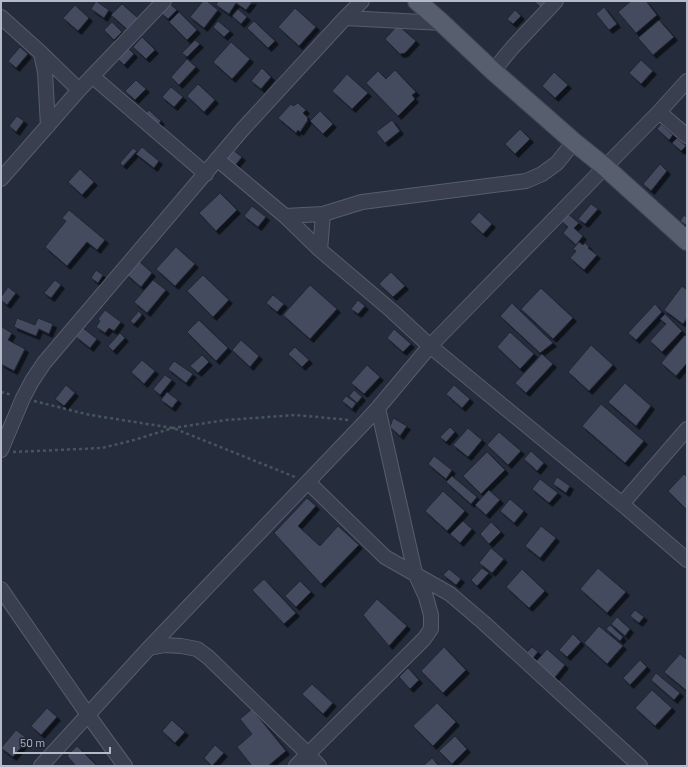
<svg xmlns="http://www.w3.org/2000/svg" width="688" height="767" viewBox="0 0 688 767" font-family="Barlow,sans-serif">
<defs>
<filter id="shadow"><feDropShadow dx="3.5" dy="3.5" stdDeviation="0" flood-color="#0009"/></filter>
</defs>
<rect width="100%" height="100%" fill="#252d3d"/>
<!-- building -->
<path fill="#454c5f" stroke="#202635" filter="url(#shadow)" d="M96 1 109 10 104 18 91 9Z
M203 1H207L218 10 204 28 190 17Z
M218 1H253L246 10 236 3 229 14 216 5Z
M534 1H547L541 8Z
M631 1H646L657 15 636 33 618 12Z
M169 3 177 10 168 19 161 13Z
M122 4 138 18 128 30 111 15Z
M75 5 89 18 78 31 63 18Z
M604 7 617 24 609 30 596 14Z
M295 8 316 27 299 46 278 27Z
M238 9 247 17 241 24 232 16Z
M515 10 521 16 513 24 507 19Z
M179 12 197 30 187 40 169 22Z
M659 20 674 37 653 55 638 38Z
M218 21 230 31 224 37 213 27Z
M254 21 275 41 268 48 247 28Z
M112 22 122 32 114 40 104 30Z
M398 25 416 41 405 53 400 54 385 39Z
M142 37 155 50 146 59 133 47Z
M195 40 200 44 187 57 182 53Z
M231 42 250 59 232 79 213 62Z
M20 47 28 54 16 68 8 61Z
M127 47 134 54 124 65 117 58Z
M187 59 196 67 179 85 171 77Z
M641 60 653 71 641 84 629 73Z
M262 68 271 77 261 89 251 81Z
M395 70 416 92 412 95 415 99 398 116 366 83 378 71 386 79Z
M554 72 568 85 555 98 542 86Z
M347 74 368 93 352 109 332 91Z
M136 80 146 89 135 100 125 91Z
M198 84 215 100 204 112 187 96Z
M171 87 183 97 174 107 162 97Z
M298 103 306 110 303 113 308 118 307 119 308 120 300 132 298 130 296 133 278 118 291 104 293 106Z
M149 110 161 121 154 129 142 118Z
M320 111 333 124 323 134 310 121Z
M17 116 24 121 16 132 9 126Z
M392 120 400 131 385 143 376 132Z
M661 124 673 135 669 140 657 129Z
M520 129 530 139 515 154 505 144Z
M677 138 686 146 681 151 672 143Z
M142 147 159 161 154 168 136 154Z
M133 148 137 151 123 166 120 163Z
M233 150 242 157 233 168 224 162Z
M660 164 667 171 651 191 643 184Z
M80 169 94 182 82 195 68 182Z
M220 193 237 210 216 231 199 213Z
M591 204 598 209 585 224 578 219Z
M252 206 266 217 258 227 244 216Z
M69 210 105 240 97 250 87 242 67 266 45 247 66 221 62 218Z
M479 212 492 224 483 234 470 222Z
M568 214 579 223 574 228 583 236 576 245 563 233 568 227 561 221Z
M684 215 687 218V226L680 221Z
M579 242 583 245 585 243 589 247 588 248 597 255 584 270 570 258 576 251 573 249Z
M176 247 195 264 175 286 156 269Z
M138 260 152 273 141 287 126 274Z
M96 270 103 275 98 283 91 278Z
M391 272 405 286 393 297 379 284Z
M203 275 229 300 213 317 187 291Z
M55 280 61 285 51 298 44 293Z
M153 280 166 290 147 313 134 302Z
M310 285 337 309 310 339 283 315Z
M682 286 687 290V318L683 324 664 310Z
M8 287 16 293 7 305 1 300V297Z
M541 288 573 318 553 339 521 309Z
M273 295 284 304 277 312 266 303Z
M358 300 365 306 358 314 351 309Z
M512 303 553 343 540 353 500 316Z
M655 304 662 312 636 340 628 333Z
M105 310 121 322 114 331 109 328 105 333 96 327 100 321 98 319Z
M139 311 142 315 134 324 130 321Z
M665 314 682 331 662 352 650 341 666 324 660 319Z
M17 318 35 325 38 318 53 324 49 334 39 329 36 336 14 327Z
M199 320 228 348 216 361 187 332Z
M2 327 12 333 8 340 25 349 14 371 1 364V329Z
M83 328 97 339 90 348 76 337Z
M394 329 411 344 403 352 387 338Z
M510 332 534 354 520 369 497 347Z
M120 333 125 338 113 351 108 346Z
M685 335 687 337V363L676 376 661 363Z
M241 340 259 356 250 367 232 350Z
M591 345 613 365 589 391 568 372Z
M295 347 309 360 302 367 288 354Z
M542 354 553 364 526 393 515 383Z
M202 355 209 362 198 373 190 366Z
M142 360 155 371 144 384 131 372Z
M174 361 193 374 186 383 168 369Z
M367 365 380 377 364 394 351 383Z
M165 375 172 380 160 395 153 389Z
M625 383 651 406 636 426 608 402Z
M66 385 75 393 64 406 55 399Z
M454 385 470 399 462 408 446 394Z
M354 390 362 397 357 403 349 396Z
M167 392 178 400 172 408 161 400Z
M346 396 356 403 352 409 342 401Z
M601 404 644 441 625 463 582 426Z
M393 418 407 426 400 436 390 427Z
M450 427 455 432 446 442 440 437Z
M468 428 482 440 468 457 453 445Z
M499 432 521 451 508 465 487 445Z
M531 451 544 463 537 471 524 459Z
M487 452 505 470 481 494 463 476Z
M434 456 452 470 446 479 428 464Z
M684 474 687 477V510L668 491Z
M452 476 477 497 471 504 446 482Z
M557 477 570 486 566 493 553 484Z
M540 479 558 493 549 503 532 489Z
M489 490 500 500 486 515 475 505Z
M443 491 465 511 447 531 425 511Z
M307 498 316 506 298 526 320 546 338 526 359 545 321 584 274 533Z
M510 499 524 511 514 523 500 511Z
M463 521 472 529 460 543 450 534Z
M491 522 501 532 489 544 480 534Z
M541 526 556 538 540 558 525 546Z
M491 548 504 559 492 573 479 563Z
M482 568 489 573 477 586 471 580Z
M598 568 626 592 607 613 580 589Z
M449 569 461 579 456 585 443 575Z
M522 569 545 591 529 608 506 587Z
M264 579 296 613 284 624 252 590Z
M300 581 311 592 296 607 285 596Z
M377 599 407 626 389 646 363 615Z
M635 610 644 617 639 623 630 616Z
M617 617 630 629 625 636 611 624Z
M610 625 623 637 620 641 606 629Z
M599 626 623 646 607 664 584 643Z
M573 634 581 642 567 657 559 650Z
M444 647 466 670 443 693 421 671Z
M532 647 538 652 533 658 527 652Z
M547 649 565 665 552 681 534 664Z
M680 654 687 660V691L664 672Z
M640 660 647 667 630 685 623 678Z
M408 668 419 680 410 689 399 677Z
M656 673 680 693 674 700 651 680Z
M312 684 333 703 323 714 302 694Z
M652 690 672 708 655 726 635 708Z
M437 703 456 722 433 746 413 726Z
M47 708 57 717 41 735 31 726Z
M252 709 286 751 268 766H252L237 747 252 734 240 719Z
M172 720 185 732 175 743 162 731Z
M16 730 28 739 13 757 1 748Z
M455 736 467 749 452 764 439 751Z
M215 745 224 753 212 766 204 758Z
M77 746 96 765 94 766H76L67 756Z
M432 758 439 766H423Z"/>
<g fill="none" stroke-linecap="round" stroke-linejoin="round">
<!-- minor casing -->
<g stroke="#575d6b" stroke-width="16">
<path id="minor" d="M1 17 41 53 79 90
M345 18 442 23
M41 53 45 72 48 126
M493 71 512 48 556 1
M92 76 206 174
M659 112 687 136
M217 159 285 216 320 250 392 311 430 346 622 504 687 560
M1 179 79 90 164 1
M285 216 323 214 362 202 526 181 542 174 557 163 574 142
M320 250 323 214
M1 450 23 398 32 381 44 363 242 130 345 18 362 1
M308 482 385 557 450 594 484 623 640 766
M622 504 687 429
M1 589 88 715 125 766
M149 648 165 645 181 646 197 649 208 657 308 754 319 766
M41 766 149 648 365 422 378 408 430 346 605 167 659 112 687 81
M296 766 424 639 431 629V615L426 597 415 573 378 408"/>
</g>
<!-- major casing -->
<g stroke="#424857" stroke-width="20">
<path id="major" d="M417 1 442 23 493 71 574 142 605 167 687 241"/>
</g>
<!-- path -->
<path stroke="#45565b" stroke-width="2.5" stroke-dasharray="3 3" stroke-linecap="butt" d="M1 392 12 395
M34 401 90 415 173 428 295 477
M13 452 102 448 134 440 173 428 226 420 296 415 349 420"/>
<!-- minor -->
<use href="#minor" stroke="#393f4e" stroke-width="14"/>
<!-- major -->
<use href="#major" stroke="#575e6d" stroke-width="18"/>
</g>
<!-- border -->
<rect width="688" height="767" fill="none" stroke="#b5bac8" stroke-width="4"/>
<!-- scale -->
<path d="M14 747v6h96v-6" fill="none" stroke="#b5bac8" stroke-width="2"/>
<text x="20" y="747" font-size="12" fill="#b5bac8" stroke="#1e2433" stroke-width="3" paint-order="stroke">50 m</text>
</svg>
